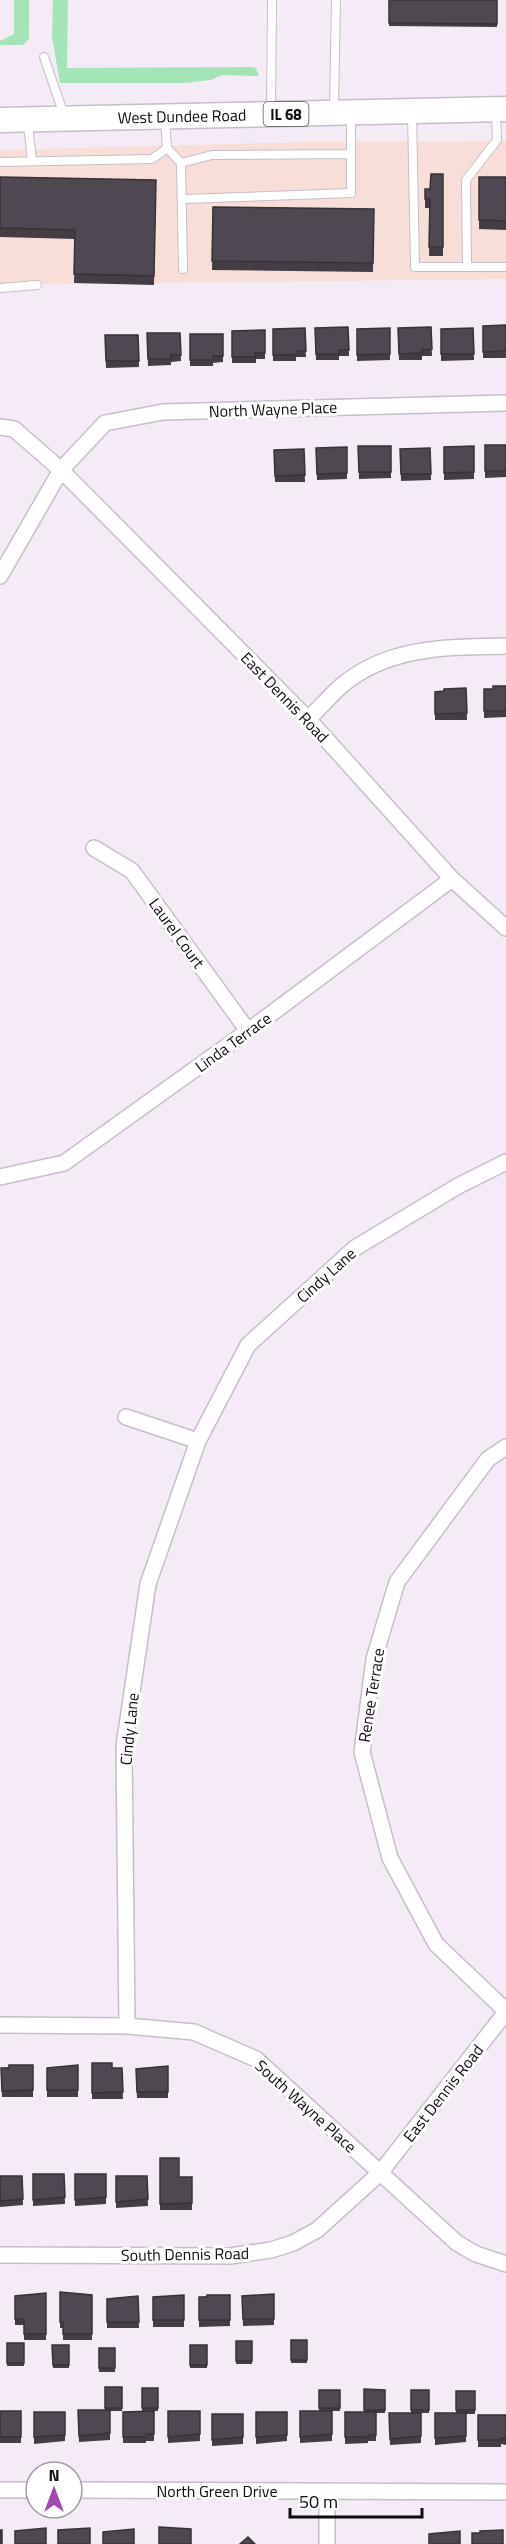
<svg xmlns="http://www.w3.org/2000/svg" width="506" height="2544" viewBox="0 0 506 2544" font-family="'Titillium Web',sans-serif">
<rect width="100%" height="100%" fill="#f4ebf7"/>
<!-- commercial -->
<path fill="#f8ded7" d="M506 141V279L0 285V150L305 142Z"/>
<!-- green -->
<path fill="#a4e5b7" d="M14 0H29V39L23 45H0V41L14 34Z
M53 0H68L67 68 253 67 256 68 259 76 222 75 211 80 184 83H60L52 37Z"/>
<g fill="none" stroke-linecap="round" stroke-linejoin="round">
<!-- lane casing -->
<g stroke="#c6bdc9" stroke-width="10">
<path id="lane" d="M44 57 64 115
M334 108 336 0
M271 110 272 0
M412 113 415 267H506
M165 121 167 148 181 163 183 269
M28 124 32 161
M0 162 152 159 167 148
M181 163 212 155 351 154
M184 199 351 193V116
M467 267 466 180 497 140 496 111
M0 288 37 285"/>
</g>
<!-- street casing -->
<g stroke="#c6bdc9" stroke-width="18">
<path id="street" d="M0 427 14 429 61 470 308 719 452 879 506 928
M0 576 61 470 105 423 163 412 506 403
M308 719C319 709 329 697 340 687 387 646 448 647 506 646
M94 848 132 871 248 1031
M0 1177 64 1163 248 1031 452 879
M126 1417 198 1441
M506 1447 488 1459 397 1582 374 1659 362 1752 390 1858 436 1944 506 2011
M0 2025 127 2026 194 2032 256 2059 457 2243 476 2254 506 2264
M127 2026 124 1746 148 1584 198 1441 248 1345 355 1248 458 1186 506 1162
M0 2255 230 2256 271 2250 293 2243 317 2230 380 2173 506 2012
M0 2490H36
M72 2490 506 2492
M327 2544V2492"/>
</g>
<!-- primary casing -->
<g stroke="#c6bdc9" stroke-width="27">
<g id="primary">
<path id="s1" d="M0 120 506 109"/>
</g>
</g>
<!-- lane -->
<use href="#lane" stroke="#fff" stroke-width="8"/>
<!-- street -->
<use href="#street" stroke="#fff" stroke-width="15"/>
<!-- primary -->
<use href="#primary" stroke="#fff" stroke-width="24"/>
</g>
<!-- wall -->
<path fill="#443d46" d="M389 0H497V27L389 26Z
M443 174V256H429L430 208H425V189H430Z
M0 177 156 180 154 285 74 283 75 239 0 237Z
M479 177H506V230L479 229Z
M213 207 374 209 373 272 212 270Z
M506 325V358H483V326Z
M348 327 349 356H339V360H316L315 328Z
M431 327 432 356H422V360H399L398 328Z
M305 328 306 357H296V361H273V329Z
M390 328V360L357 361V329Z
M473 328 474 360 441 361V329Z
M265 330V359H256V363H232V331Z
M147 333H180L181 361 171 362V365L148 366Z
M190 334H223V362L213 363V366H190Z
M105 335H138L139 367 106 368Z
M485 445H506V477L485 478Z
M358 446H391V478L359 479Z
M474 446V479L444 480V447Z
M347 447V479L317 480 316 448Z
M430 448 431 480 401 481 400 449Z
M304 449 305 482H275L274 450Z
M506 686V717L484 718V689H493Z
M466 688 467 720H435V692Z
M92 2063 112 2068H122L123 2099H92Z
M33 2065V2097H2L1 2068Z
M78 2065V2097H47V2068Z
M168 2066V2098H137L136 2069Z
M160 2158 179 2177H192V2210H160Z
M33 2174H64L65 2204 33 2206Z
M75 2174H106V2204L75 2206Z
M0 2176H22L23 2205 0 2207Z
M116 2176H147L148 2206 116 2208Z
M60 2292 92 2295V2340H63V2328H60Z
M46 2293V2340H24V2325H15V2296Z
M274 2294V2325L243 2326 242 2296Z
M184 2295V2327H153V2297Z
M230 2295V2326L199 2327V2297Z
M138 2296 139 2328H107V2299Z
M291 2340H307V2363H291Z
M236 2341H252V2364H236Z
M7 2343H24V2366H7Z
M52 2345H69V2368H53Z
M190 2345H207V2368H190Z
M99 2348H115V2372H99Z
M105 2387H122V2411H110V2440L79 2442 78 2410H105Z
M142 2388H158V2411H154V2441H146V2443H123V2412L142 2411Z
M364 2389 385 2390V2413H376V2441H368V2443L345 2444V2412H364Z
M319 2390H340V2411H319Z
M411 2390H429V2413H411Z
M456 2391H475V2414H466V2442L435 2445V2413H456Z
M0 2411H21V2443H0Z
M168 2411H200V2441L168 2443Z
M300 2411H332V2441L300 2443Z
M34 2412H65V2441L34 2444Z
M256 2412H287V2441L256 2444Z
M389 2413H421V2443L390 2445Z
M212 2414H243V2444L212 2446Z
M478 2415H506V2445L501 2444V2447H478Z"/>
<!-- building -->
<path fill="#4f4751" stroke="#373239" stroke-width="1.5" d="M389 0H497V24L389 23Z
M431 174H443V247H429L430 199H425V189H430Z
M0 177 156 180 154 276 74 274 75 230 0 228Z
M479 177H506V221L479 220Z
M213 207 374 209 373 263 212 261Z
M506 325V351L483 352V326Z
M348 327 349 350H339V354H316L315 328Z
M431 327 432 349 422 350V353L399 354 398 328Z
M305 328 306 351H296V355H273V329Z
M390 328V354L357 355V329Z
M473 328 474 354H441V329Z
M265 330V353H255L256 357H232V331Z
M147 333H180L181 355H171V359H148Z
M190 334H223V356H213V360H190Z
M105 335H138L139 361H106Z
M485 445H506V471H485Z
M358 446H391V472H359Z
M474 446V472L444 473V447Z
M347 447V473L317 474 316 448Z
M430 448 431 474H401L400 449Z
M304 449 305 475 275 476 274 450Z
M493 686H506V711H484V689H493Z
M466 688 467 713 435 714V692L444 691V689Z
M92 2063H112V2068H122L123 2092 92 2093Z
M9 2065H33V2090L2 2091 1 2068H9Z
M78 2065V2090H47V2068Z
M168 2066V2092H137L136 2069Z
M160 2158H179V2177H192V2203L160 2204Z
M33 2174H64L65 2197 33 2200Z
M75 2174H106V2197L75 2200Z
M0 2176H22L23 2199 0 2201Z
M116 2176H147L148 2199 116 2202Z
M60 2292 92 2295V2334H63V2322H60Z
M46 2293V2334H24V2319H15V2296Z
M274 2294V2319H243L242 2296Z
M184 2295V2320H153V2297Z
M207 2295H230V2320H199V2297H207Z
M138 2296 139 2322H107V2299Z
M291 2340H307V2360H291Z
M236 2341H252V2361H236Z
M7 2343H24V2363H7Z
M52 2345H69V2365H53Z
M190 2345H207V2365H190Z
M99 2348H115V2368H99Z
M105 2387H122V2408H105Z
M142 2388H158V2408H142Z
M364 2389 385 2390V2410H364Z
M319 2390H340V2408H319Z
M411 2390H429V2410H411Z
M456 2391H475V2410H456Z
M78 2410H110V2433L79 2436Z
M0 2411H21V2437H0Z
M154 2411V2434H146V2437H123V2412Z
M168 2411H200V2434L168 2437Z
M300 2411H332V2434L300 2437Z
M34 2412H65V2435L34 2437Z
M256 2412H287V2435L256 2437Z
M345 2412H376V2435H368V2437H345Z
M389 2413H421V2436L390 2439Z
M435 2413H466V2436L435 2438Z
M212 2414H243V2437L212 2440Z
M478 2415H506V2439L501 2438V2440H478Z
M159 2527 191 2529V2544H159Z
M46 2528V2544H15V2531Z
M90 2528V2544H58V2530Z
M134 2529V2544H103V2532Z
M0 2530H2V2544H0Z
M503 2530V2544H472V2533H480V2531Z
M460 2531V2544H429V2534Z
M248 2537 255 2544H240Z"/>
<g text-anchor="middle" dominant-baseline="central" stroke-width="6" stroke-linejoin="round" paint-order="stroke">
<!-- shield labels -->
<rect fill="#fff" stroke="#565457" stroke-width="1.5" x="263.5" y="102" width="45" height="24" rx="4.5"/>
<g font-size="15" font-weight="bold" fill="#0e0b0f">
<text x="286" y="114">IL 68</text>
</g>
<!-- street labels -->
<g font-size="16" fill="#0e0b0f" stroke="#fff">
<text stroke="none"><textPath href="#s1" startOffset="182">West Dundee Road</textPath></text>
<text transform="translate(273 409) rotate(-2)">North Wayne Place</text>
<text transform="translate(285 697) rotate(46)">East Dennis Road</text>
<text transform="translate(177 933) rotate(54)">Laurel Court</text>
<text transform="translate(233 1042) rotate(-36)">Linda Terrace</text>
<text transform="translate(326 1275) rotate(-42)">Cindy Lane</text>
<text transform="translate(371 1695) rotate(-81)">Renee Terrace</text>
<text transform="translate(129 1729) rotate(-84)">Cindy Lane</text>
<text transform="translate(443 2093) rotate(-52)">East Dennis Road</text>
<text transform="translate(306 2106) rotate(42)">South Wayne Place</text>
<text transform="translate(185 2254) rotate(-1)">South Dennis Road</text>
<text x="217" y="2491">North Green Drive</text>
</g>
</g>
<!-- north arrow -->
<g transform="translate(54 2490)"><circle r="28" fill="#ffffff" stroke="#9f9d9f" stroke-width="1.5"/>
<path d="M0-4.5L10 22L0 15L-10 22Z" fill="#a547b1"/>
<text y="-9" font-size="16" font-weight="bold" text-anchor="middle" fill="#0e0b0f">N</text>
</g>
<!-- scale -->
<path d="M290 2508v9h132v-9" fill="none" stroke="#0e0b0f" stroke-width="3"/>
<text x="299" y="2508" font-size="18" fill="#0e0b0f" stroke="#ffffff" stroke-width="4.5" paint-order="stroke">50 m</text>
</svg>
